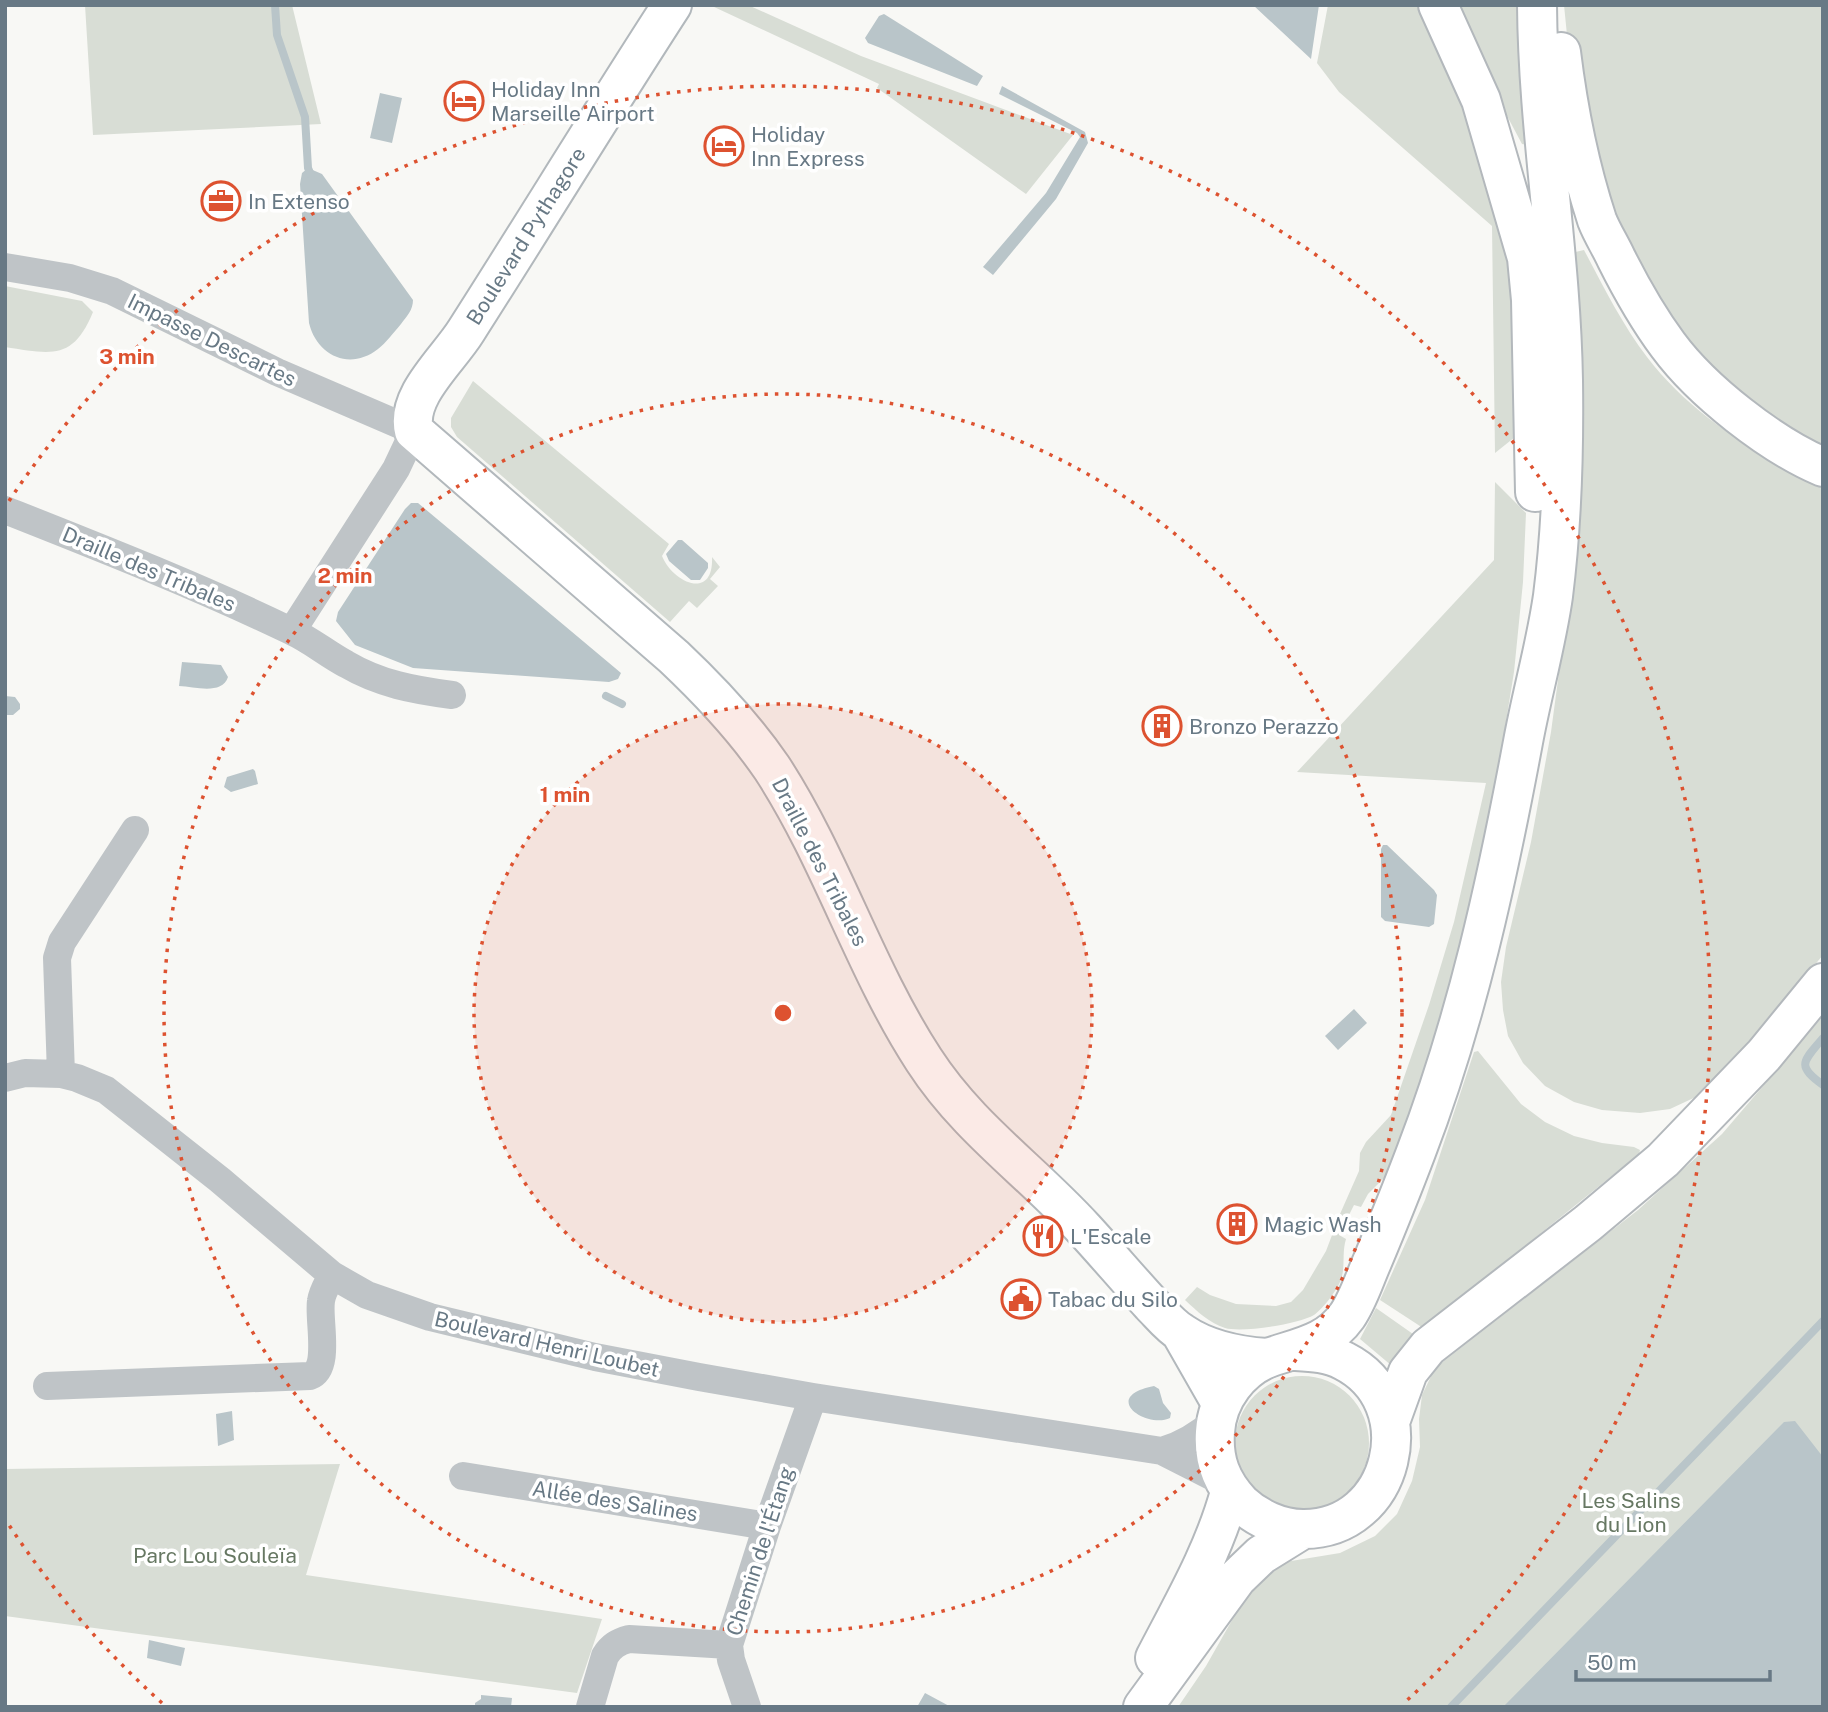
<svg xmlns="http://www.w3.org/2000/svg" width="1828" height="1712" viewBox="0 0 1828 1712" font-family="'Public Sans',sans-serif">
<rect width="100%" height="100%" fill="#f8f8f5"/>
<!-- green -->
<path fill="#d8ddd5" d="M85 5H292L321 124 93 135Z
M748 5 861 56 1073 135 1026 194 877 88 879 84 712 6Z
M1328 5H1422L1463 89 1509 262 1516 378 1515 437 1495 453 1492 226 1339 92 1317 63Z
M1448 5H1523L1528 145 1522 144Z
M1564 5H1823V447L1750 403 1713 370 1681 335 1606 211 1567 35Z
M1584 250C1603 286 1622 324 1647 357 1692 416 1757 454 1823 487V955L1731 1065 1700 1095 1670 1109 1640 1113 1602 1110 1574 1102 1545 1086 1523 1063 1508 1036 1503 1010 1501 982 1506 947 1531 842 1551 732 1573 568 1571 253Z
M5 286 82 301 93 312C73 361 51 354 5 347Z
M473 381 669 544 662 556C673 583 714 601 712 557L720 567 710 579 718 586 697 608 689 601 670 622 457 437 451 427V418Z
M1495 482 1526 513 1523 582 1514 672 1490 821 1459 951 1420 1083 1391 1171 1368 1194 1361 1207 1354 1205 1339 1235 1346 1239C1342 1252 1345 1264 1342 1276 1340 1287 1323 1309 1314 1315 1299 1324 1242 1333 1225 1328 1209 1323 1197 1311 1185 1300L1197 1287 1210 1295 1236 1304 1276 1306 1291 1302 1303 1290 1326 1251 1340 1214 1359 1171 1360 1153 1366 1142 1391 1115 1429 1005 1454 922 1486 783 1297 772 1494 560Z
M1823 1016V1707H1178L1206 1666 1248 1592 1265 1574 1285 1562 1340 1553 1375 1536 1397 1514 1412 1481 1420 1447 1419 1419 1422 1395 1435 1368 1638 1210 1722 1134Z
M1478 1051 1521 1104 1545 1122 1574 1136 1602 1143 1634 1147 1640 1150 1639 1154 1423 1328 1380 1300 1425 1200 1474 1052Z
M1376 1308 1413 1334 1392 1366 1360 1339Z
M1235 1443a67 67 0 1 1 134 0a67 67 0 1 1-134 0Z
M340 1464 306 1575 602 1619 577 1693 5 1616V1469Z"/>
<!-- water -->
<path fill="#b9c5c9" d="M1253 5H1319L1311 59Z
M884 14 983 76 977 86 868 43 865 38 879 16Z
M1002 86 1085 132 1088 143 1056 199 993 275 983 267 1046 193 1080 137 1077 133 999 94Z
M380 93 402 98 392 143 370 138Z
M308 168 322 174 413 300C413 310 407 316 401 324 394 332 386 343 378 349 350 371 317 356 309 323L300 184 302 173Z
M411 503H418L621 673 618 679 609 682 413 668 355 645 336 621 338 612 405 509Z
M678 540H682L708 563V568L700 580H691L669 561 666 554Z
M182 662 221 665 228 677C222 695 196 687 179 686Z
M5 696 15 697 20 704V709L13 715H5Z
M253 769 255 771 258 784 231 792 224 787 227 777Z
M1383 845H1387L1434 890 1437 895 1434 924 1429 927 1385 921 1381 917V849Z
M1354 1009 1367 1023 1338 1050 1325 1036Z
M1154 1386 1159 1389 1163 1403 1171 1413 1170 1418C1147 1429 1099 1397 1154 1386Z
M232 1411 234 1440 218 1446 216 1414Z
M1795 1421 1823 1457V1707H1503L1784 1422Z
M149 1640 185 1648 181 1666 147 1658Z
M925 1693 951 1707H917Z
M481 1695 512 1698 511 1707H475V1703L481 1699Z"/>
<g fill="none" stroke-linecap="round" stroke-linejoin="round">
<!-- stream -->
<path stroke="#b9c5c9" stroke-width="8" d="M275 5 277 35 305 117 308 168 311 175
M606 696 622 704
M1823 1038C1804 1061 1795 1065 1823 1085
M1451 1707 1823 1321"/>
<!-- secondary casing -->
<g stroke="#b2b8bc" stroke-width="42">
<path id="secondary" d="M672 5C602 113 535 223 466 331 448 360 405 396 414 431L674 657C710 691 744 727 772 768 832 860 864 968 924 1060 968 1128 1030 1170 1084 1229 1107 1254 1128 1279 1151 1304 1161 1314 1170 1326 1182 1333 1207 1350 1237 1356 1267 1358
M1181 1333 1221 1403"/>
</g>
<!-- primary casing -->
<g stroke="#b3b8bc" stroke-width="42">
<path id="primary" d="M1438 5 1481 100 1527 258 1531 300 1535 492
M1561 52C1568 109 1579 165 1597 220 1602 233 1610 245 1616 258 1631 288 1648 318 1668 345 1702 391 1771 445 1823 467
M1296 1351C1313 1352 1329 1353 1344 1361 1425 1402 1395 1530 1303 1529 1280 1529 1257 1518 1241 1503 1221 1482 1213 1460 1215 1432 1217 1399 1240 1368 1271 1357 1300 1347 1328 1343 1347 1316 1358 1300 1364 1280 1372 1262 1387 1226 1402 1189 1416 1152 1467 1019 1497 881 1523 742 1532 693 1546 645 1553 596 1562 525 1564 452 1563 380 1561 254 1538 131 1537 5
M1390 1422 1408 1372 1428 1347 1588 1223 1663 1160 1764 1055 1823 983
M1155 1658C1183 1604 1214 1551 1230 1492
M1143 1707 1237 1578 1261 1555 1303 1529"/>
</g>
<!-- street -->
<path stroke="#bfc4c7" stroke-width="28" d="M5 267 70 278 112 291 277 372 414 431 396 469 292 631
M5 510C101 548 198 586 291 631 311 640 327 654 346 664 380 684 414 690 452 695
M61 1074 57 958 62 942 135 830
M5 1078 25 1073 61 1074 77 1078 106 1090 220 1180 332 1275 367 1295 430 1317 595 1357 699 1377 813 1397 1162 1451 1225 1483
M47 1386 310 1376C331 1368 318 1320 321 1301 322 1292 328 1283 332 1275
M1162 1451C1183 1445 1199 1435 1216 1420
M463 1476 767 1526
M590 1707 605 1656C611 1646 618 1642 629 1639L729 1645
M747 1707 731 1660 729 1645 767 1526 813 1397"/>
<!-- secondary -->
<use href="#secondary" stroke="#fff" stroke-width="38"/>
<!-- primary -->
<use href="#primary" stroke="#fff" stroke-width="38"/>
</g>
<!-- distance rings -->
<circle cx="783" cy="1013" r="309" fill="#dd5230" fill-opacity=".12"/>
<g fill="none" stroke="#dd5230" stroke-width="3.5" stroke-dasharray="3.5 7">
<circle cx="783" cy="1013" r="309"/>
<circle cx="783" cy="1013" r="619"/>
<path d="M162 1703A928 928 0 0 1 9 1525M9 501A928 928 0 1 1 1404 1703"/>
</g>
<!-- icons -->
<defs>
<g id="hotel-ring" transform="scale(2.0125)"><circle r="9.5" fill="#fff" stroke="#dd5230" stroke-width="1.5"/><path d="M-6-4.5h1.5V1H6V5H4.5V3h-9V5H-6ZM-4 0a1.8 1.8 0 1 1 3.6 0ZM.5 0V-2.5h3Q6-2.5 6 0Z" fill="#dd5230"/></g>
<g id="office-ring" transform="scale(2.0125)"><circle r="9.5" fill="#fff" stroke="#dd5230" stroke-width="1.5"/><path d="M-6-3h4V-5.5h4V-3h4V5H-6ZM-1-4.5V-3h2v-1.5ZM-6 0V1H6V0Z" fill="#dd5230"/></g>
<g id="building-ring" transform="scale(2.0125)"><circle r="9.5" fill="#fff" stroke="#dd5230" stroke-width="1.5"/><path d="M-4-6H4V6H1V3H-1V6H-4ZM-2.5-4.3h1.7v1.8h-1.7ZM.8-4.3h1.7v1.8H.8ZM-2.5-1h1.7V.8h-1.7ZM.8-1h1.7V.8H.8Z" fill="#dd5230"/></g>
<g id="restaurant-ring" transform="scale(2.0125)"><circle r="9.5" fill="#fff" stroke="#dd5230" stroke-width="1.5"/><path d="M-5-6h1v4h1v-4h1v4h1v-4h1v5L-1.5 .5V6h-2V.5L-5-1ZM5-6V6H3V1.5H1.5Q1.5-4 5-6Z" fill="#dd5230"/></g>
<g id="civic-ring" transform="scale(2.0125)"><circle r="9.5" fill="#fff" stroke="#dd5230" stroke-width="1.5"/><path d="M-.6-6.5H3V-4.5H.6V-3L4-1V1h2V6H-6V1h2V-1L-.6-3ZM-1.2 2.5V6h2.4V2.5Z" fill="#dd5230"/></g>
</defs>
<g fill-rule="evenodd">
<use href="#hotel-ring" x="464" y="101"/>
<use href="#hotel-ring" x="724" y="146"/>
<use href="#office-ring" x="221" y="201"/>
<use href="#building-ring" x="1162" y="726"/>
<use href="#building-ring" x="1237" y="1224"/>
<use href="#restaurant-ring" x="1043" y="1236"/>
<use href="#civic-ring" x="1021" y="1299"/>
</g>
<g text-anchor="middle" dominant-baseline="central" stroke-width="7" stroke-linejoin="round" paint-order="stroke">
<!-- poi labels -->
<g font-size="21" fill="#687985" stroke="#fff" text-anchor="start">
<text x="491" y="89">Holiday Inn<tspan x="491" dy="24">Marseille Airport</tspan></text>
<text x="751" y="134">Holiday<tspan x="751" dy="24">Inn Express</tspan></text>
<text x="248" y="201">In Extenso</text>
<text x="1189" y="726">Bronzo Perazzo</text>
<text x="1264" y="1224">Magic Wash</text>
<text x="1070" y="1236">L'Escale</text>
<text x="1048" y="1299">Tabac du Silo</text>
</g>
<!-- street labels -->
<g font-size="21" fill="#687985" stroke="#fff">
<text transform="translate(526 236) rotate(-58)">Boulevard Pythagore</text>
<text transform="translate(212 340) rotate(26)">Impasse Descartes</text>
<text transform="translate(149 569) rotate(23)">Draille des Tribales</text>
<text transform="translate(820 862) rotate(63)">Draille des Tribales</text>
<text transform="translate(547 1344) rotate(13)">Boulevard Henri Loubet</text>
<text transform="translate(615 1501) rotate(9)">Allée des Salines</text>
<text transform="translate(760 1551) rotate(-72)">Chemin de l'Étang</text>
</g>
<!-- park labels -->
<g font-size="21" fill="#677863" stroke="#fff">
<text x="1631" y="1500">Les Salins<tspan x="1631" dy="24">du Lion</tspan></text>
<text x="215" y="1555">Parc Lou Souleïa</text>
</g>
</g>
<circle cx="783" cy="1013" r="10" fill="#dd5230" stroke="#fff" stroke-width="3.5"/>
<g font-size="21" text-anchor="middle" font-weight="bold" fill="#dd5230" stroke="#fff" stroke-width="7" stroke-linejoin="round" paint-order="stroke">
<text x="127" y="364">3 min</text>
<text x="345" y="583">2 min</text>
<text x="565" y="802">1 min</text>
</g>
<!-- border -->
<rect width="1828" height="1712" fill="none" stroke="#687985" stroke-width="14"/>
<!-- scale -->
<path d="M1576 1670v10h194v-10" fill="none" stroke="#687985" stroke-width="3.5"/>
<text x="1587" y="1670" font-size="21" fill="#687985" stroke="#ffffff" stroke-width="5" paint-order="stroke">50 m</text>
</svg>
